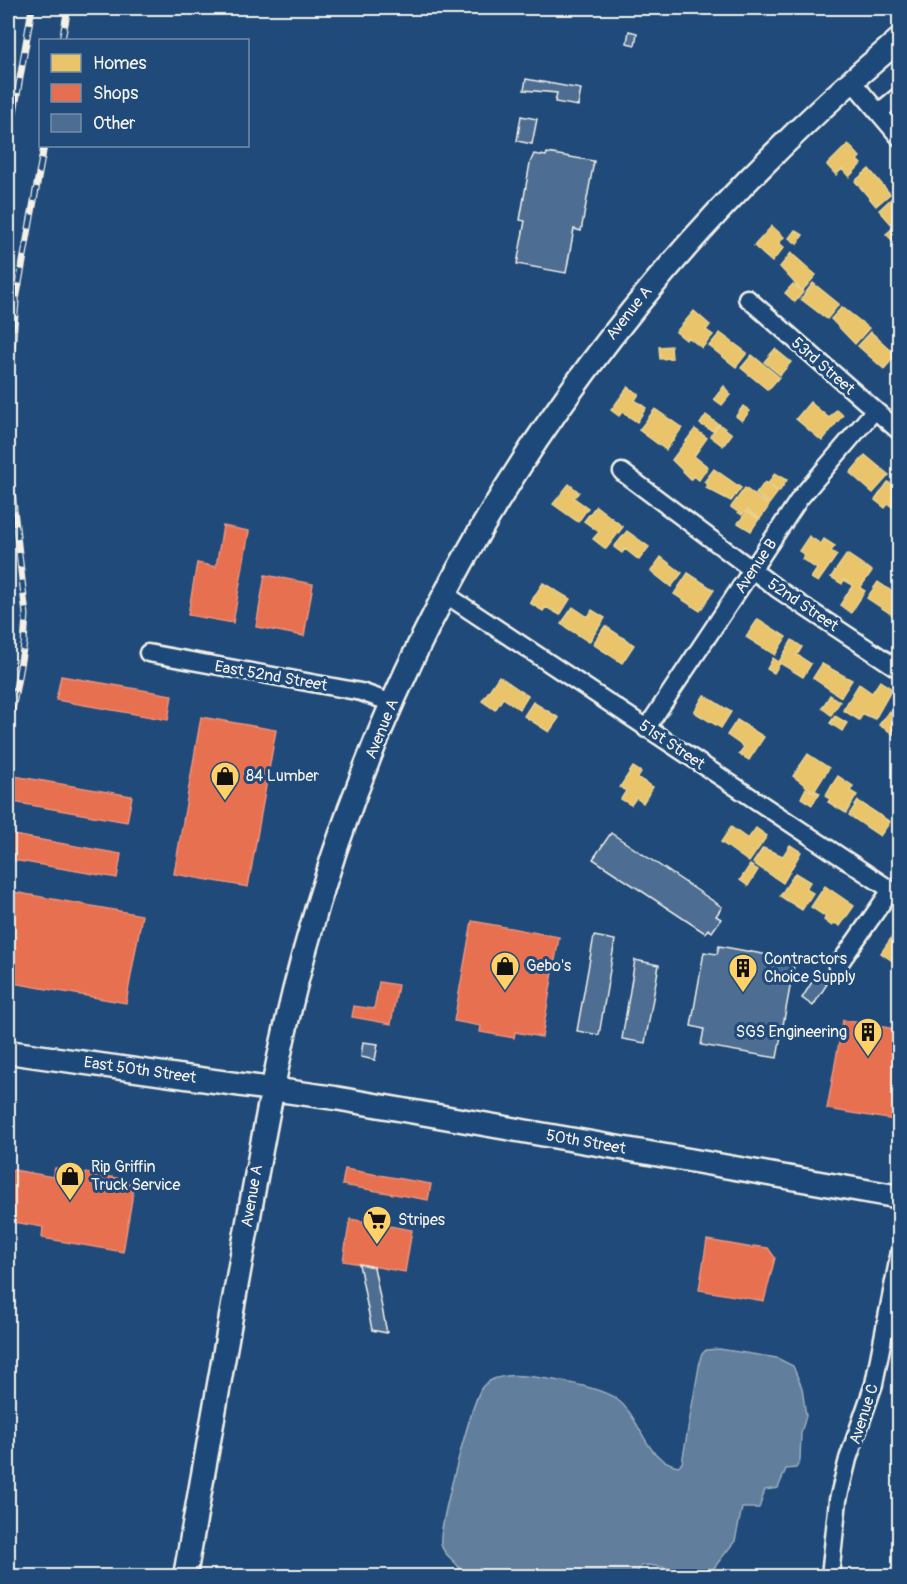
<svg xmlns="http://www.w3.org/2000/svg" width="907" height="1584" viewBox="0 0 907 1584" font-family="Pangolin,sans-serif">
<rect width="100%" height="100%" fill="#1f4a7a"/>
<filter id="ink" filterUnits="userSpaceOnUse"><feTurbulence type="fractalNoise" baseFrequency=".0167" numOctaves="2"/><feDisplacementMap in="SourceGraphic" scale="12" xChannelSelector="R" yChannelSelector="G"/><feConvolveMatrix kernelMatrix="1 2 1 2 8 2 1 2 1" color-interpolation-filters="sRGB"/></filter>
<g filter="url(#ink)">
<!-- water -->
<path fill="#627e9d" stroke="#9cacbb" stroke-width="1.5" d="M719 1349 777 1358 793 1366 802 1388 806 1416 801 1433 800 1461 796 1468 786 1469 778 1488 765 1490 759 1508H742L735 1541 713 1569 693 1572 648 1565 641 1566 635 1576H439L460 1569C455 1560 443 1555 441 1544 438 1530 473 1396 483 1386 500 1369 533 1377 554 1380 572 1383 599 1388 615 1398 643 1417 641 1458 678 1466L682 1463 701 1355 706 1350Z"/>
<!-- homes -->
<path fill="#e9c46a" stroke="#ecd290" stroke-width="1.5" d="M848 144 860 157 857 160 861 164 849 177 842 169 836 175 827 165Z
M869 169 890 194 876 206 855 181Z
M894 196 900 202V237L898 235 892 240 886 234 894 227 879 210Z
M772 226 784 237 779 243 784 247 772 262 754 246Z
M795 230 803 235 797 244 789 238Z
M791 253 816 275 802 291 780 267Z
M813 283 839 304 827 319 801 299Z
M793 284 803 292 795 302 785 293Z
M842 307 869 328 855 344 831 319Z
M694 311 710 325 706 330 713 335 702 348 688 337 686 340 676 332Z
M871 332 896 355 884 369 858 346Z
M720 333 747 353 736 367 709 346Z
M671 346 672 358 660 359 659 347Z
M775 349 791 362 780 375 764 362Z
M752 355 779 377 768 390 741 368Z
M724 386 730 395 722 405 714 399Z
M628 387 639 394 635 400 646 408 637 422 622 412 619 416 611 410Z
M810 402 829 418 836 410 843 415 822 441 796 419Z
M743 406 750 411 742 421 736 416Z
M655 409 682 428 666 450 639 430Z
M706 415 718 424 713 431 700 424Z
M719 424 732 434 723 446 710 436Z
M695 429 707 438 694 456 708 467 699 480 693 476 691 479 672 460Z
M865 455 889 475 873 493 850 473Z
M714 469 741 488 731 501 706 488 708 485 704 482Z
M775 473 787 480 779 492 768 484Z
M765 482 778 492 769 504 756 494Z
M888 482 900 491V512L888 504 885 508 875 500Z
M569 484 579 492 574 498 588 508 578 522 553 504Z
M745 488 769 506 760 519 747 510 742 515 731 507Z
M596 506 623 527 606 549 593 539 599 532 584 521Z
M747 512 759 519 751 531 738 523Z
M627 531 649 547 639 560 625 549 622 553 614 547Z
M809 536 821 544 824 539 835 546 831 551 837 555 818 582 811 578 817 569 802 559 805 555 799 551Z
M847 554 872 571 860 588 865 591 851 613 840 605 853 585 844 580 842 584 831 577Z
M661 557 682 573 671 587 651 571Z
M688 573 714 590 700 611 674 594Z
M878 582 900 597V608L894 616 867 598Z
M543 583 570 599 560 615 546 607 543 611 530 603Z
M573 607 588 617 592 610 605 618 589 642 561 624Z
M758 619 786 637 775 655 746 637Z
M605 626 634 645 622 663 593 644Z
M792 640 802 647 797 655 811 664 803 677 780 663 774 673 767 669 773 658 779 662Z
M822 664 852 680 841 697 813 678Z
M499 676 528 696 519 709 503 698 495 710 482 701Z
M880 681 892 689 875 719 863 714 859 720 843 710 859 684 872 693Z
M704 695 731 712 721 728 694 712Z
M830 695 840 702 831 715 822 708Z
M533 702 559 718 549 732 524 716Z
M889 711 900 718V738L879 725Z
M835 716 847 723 842 731 830 723Z
M737 720 764 737 749 760 739 754 744 747 727 735Z
M808 754 829 768 814 792 793 776Z
M633 767 641 772 638 778 653 787 643 803 636 798 631 805 621 799 626 791 620 787Z
M838 776 853 786 850 791 857 795 846 813 828 802 830 799 825 796Z
M806 788 815 794 816 791 820 793 812 805 801 798Z
M858 801 890 822 880 836 849 815Z
M731 827 748 839 756 828 767 836 749 862 721 842Z
M790 845 801 852 783 883 753 863 763 848 783 856Z
M750 865 758 870 748 886 740 880Z
M795 873 810 882 806 889 813 893 802 910 780 896Z
M825 886 854 906 840 926 835 923 832 926 824 920 826 917 811 907Z
M892 937 900 942V966L881 953Z"/>
<!-- shops -->
<path fill="#e76f51" stroke="#eb967e" stroke-width="1.5" d="M223 526 249 531 233 623 188 615 197 563 216 567Z
M265 575 313 584 304 636 256 627Z
M61 676 172 695 168 720 56 700Z
M201 717 276 730 248 887 174 874Z
M8 775 132 796 127 822 8 801Z
M8 834 121 854 117 878 8 859Z
M8 891 142 915 126 1003 8 982Z
M472 921 559 937 542 1037 515 1032 514 1038 480 1032 481 1026 454 1021Z
M379 982 398 985 391 1024 352 1017 354 1006 374 1009Z
M843 1020 900 1030V1087L894 1120 827 1109Z
M55 1168 135 1181 123 1252 42 1238 43 1227 8 1221V1169L53 1177Z
M345 1169 431 1184 428 1200 342 1185Z
M350 1219 412 1230 405 1272 343 1261Z
M707 1240 753 1248V1246L768 1248 775 1258 764 1301 699 1290Z"/>
<!-- building -->
<path fill="#4d6e92" stroke="#f4f1e8" stroke-width="1.5" d="M629 31 637 33 635 45 627 43Z
M526 79 581 89 578 106 555 102 557 93 524 90Z
M521 116 537 119 532 144 517 141Z
M547 153 594 161 581 231 574 229 566 273 517 264 525 221 520 220 530 163 534 154 546 156Z
M611 833 722 907 716 916 721 919 712 932 708 929 705 933 593 859Z
M594 936 615 940 599 1035 577 1031Z
M719 946 795 960 777 1058 701 1045 704 1029 691 1026 704 952 717 954Z
M635 960 659 965 645 1043 622 1039Z
M815 977 827 984 813 1006 802 998Z
M363 1042 378 1044 375 1060 361 1057Z
M359 1264 374 1267 387 1333 372 1330Z"/>
<g fill="none" stroke-linecap="round" stroke-linejoin="round">
<!-- minor casing -->
<g stroke="#f4f1e8" stroke-width="21">
<path id="minor" d="M851 80 900 138
M879 112 900 95
M747 298 900 432
M622 472 779 590 900 670
M445 594 900 896
M148 653 361 692 392 703
M646 729 800 498 874 411
M837 967 891 890
M830 1576 838 1500 848 1459 874 1384 900 1251"/>
</g>
<!-- major casing -->
<g stroke="#f4f1e8" stroke-width="27">
<path id="major" d="M8 1052 335 1098 900 1197
M185 1576C205 1467 224 1358 243 1249 261 1151 277 1053 303 957 402 587 609 284 900 39"/>
</g>
<!-- minor -->
<use href="#minor" stroke="#1f4a7a" stroke-width="16"/>
<!-- major -->
<use href="#major" stroke="#1f4a7a" stroke-width="22"/>
<!-- rail casing -->
<g stroke="#f4f1e8" stroke-width="7">
<path id="rail" d="M62 40 68 8
M8 148 32 8
M14 311 44 146
M8 733 24 644 26 615 9 465 8 397 16 303"/>
</g>
<!-- rail -->
<use href="#rail" stroke="#1f4a7a" stroke-width="4.5" stroke-dasharray="14" stroke-linecap="butt"/>
</g>
</g>
<!-- icons -->
<defs>
<g id="shop-pin" transform="scale(1.5)"><path d="M0 17L-7.5 6A9.5 9.5 0 1 1 7.5 6Z" fill="#ffd166" stroke="#1f4a7a"/><path d="M-5-2.5h2.3a2.7 3.5 0 0 1 5.4 0H5L5.5 6h-11ZM-1.5-2.5h3a1.5 2.3 0 0 0-3 0Z" fill="#111"/></g>
<g id="building-pin" transform="scale(1.5)"><path d="M0 17L-7.5 6A9.5 9.5 0 1 1 7.5 6Z" fill="#ffd166" stroke="#1f4a7a"/><path d="M-4-6H4V6H1V3H-1V6H-4ZM-2.5-4.3h1.7v1.8h-1.7ZM.8-4.3h1.7v1.8H.8ZM-2.5-1h1.7V.8h-1.7ZM.8-1h1.7V.8H.8Z" fill="#111"/></g>
<g id="supermarket-pin" transform="scale(1.5)"><path d="M0 17L-7.5 6A9.5 9.5 0 1 1 7.5 6Z" fill="#ffd166" stroke="#1f4a7a"/><path d="M-6-5.5h2.5l.6 2H6L4.5 2H-2.5L-4.4-4H-6ZM-1.5 3.2a1.3 1.3 0 1 0 .1 0ZM3 3.2a1.3 1.3 0 1 0 .1 0Z" fill="#111"/></g>
</defs>
<g fill-rule="evenodd">
<use href="#shop-pin" x="225" y="776"/>
<use href="#shop-pin" x="505" y="966"/>
<use href="#building-pin" x="743" y="968"/>
<use href="#building-pin" x="868" y="1032"/>
<use href="#shop-pin" x="70" y="1176"/>
<use href="#supermarket-pin" x="377" y="1220"/>
</g>
<g text-anchor="middle" dominant-baseline="central" stroke-width="6" stroke-linejoin="round" paint-order="stroke">
<!-- street labels -->
<g font-size="16" fill="#f4f1e8" stroke="#1f4a7a">
<text transform="translate(629 313) rotate(-52)">Avenue A</text>
<text transform="translate(823 366) rotate(41)">53rd Street</text>
<text transform="translate(756 566) rotate(-56)">Avenue B</text>
<text transform="translate(803 605) rotate(34)">52nd Street</text>
<text transform="translate(271 676) rotate(10)">East 52nd Street</text>
<text transform="translate(382 729) rotate(-68)">Avenue A</text>
<text transform="translate(672 745) rotate(34)">51st Street</text>
<text transform="translate(140 1070) rotate(8)">East 50th Street</text>
<text transform="translate(586 1142) rotate(10)">50th Street</text>
<text transform="translate(252 1196) rotate(-80)">Avenue A</text>
<text transform="translate(864 1414) rotate(-72)">Avenue C</text>
</g>
<!-- poi labels -->
<g font-size="16" fill="#f4f1e8" stroke="#1f4a7a" text-anchor="start">
<text x="246" y="776">84 Lumber</text>
<text x="764" y="959">Contractors<tspan x="764" dy="18">Choice Supply</tspan></text>
<text x="526" y="966">Gebo's</text>
<text x="847" y="1032" text-anchor="end">SGS Engineering</text>
<text x="91" y="1167">Rip Griffin<tspan x="91" dy="18">Truck Service</tspan></text>
<text x="398" y="1220">Stripes</text>
</g>
</g>
<!-- margin -->
<rect width="907" height="1584" fill="none" stroke="#1f4a7a" stroke-width="30"/>
<rect x="15" y="15" width="877" height="1554" fill="none" stroke="#f4f1e8" stroke-width="2" filter="url(#ink)"/>
<!-- legend -->
<rect x="39" y="39" width="210" height="108" fill="#1f4a7a" stroke="#748da6" stroke-width="1.5"/>
<rect x="51" y="54" width="30" height="18" fill="#e9c46a" stroke="#748da6" stroke-width="1.5"/>
<text x="93" y="69" font-size="18" fill="#f4f1e8">Homes</text>
<rect x="51" y="84" width="30" height="18" fill="#e76f51" stroke="#748da6" stroke-width="1.5"/>
<text x="93" y="99" font-size="18" fill="#f4f1e8">Shops</text>
<rect x="51" y="114" width="30" height="18" fill="#4d6e92" stroke="#748da6" stroke-width="1.5"/>
<text x="93" y="129" font-size="18" fill="#f4f1e8">Other</text>
</svg>
